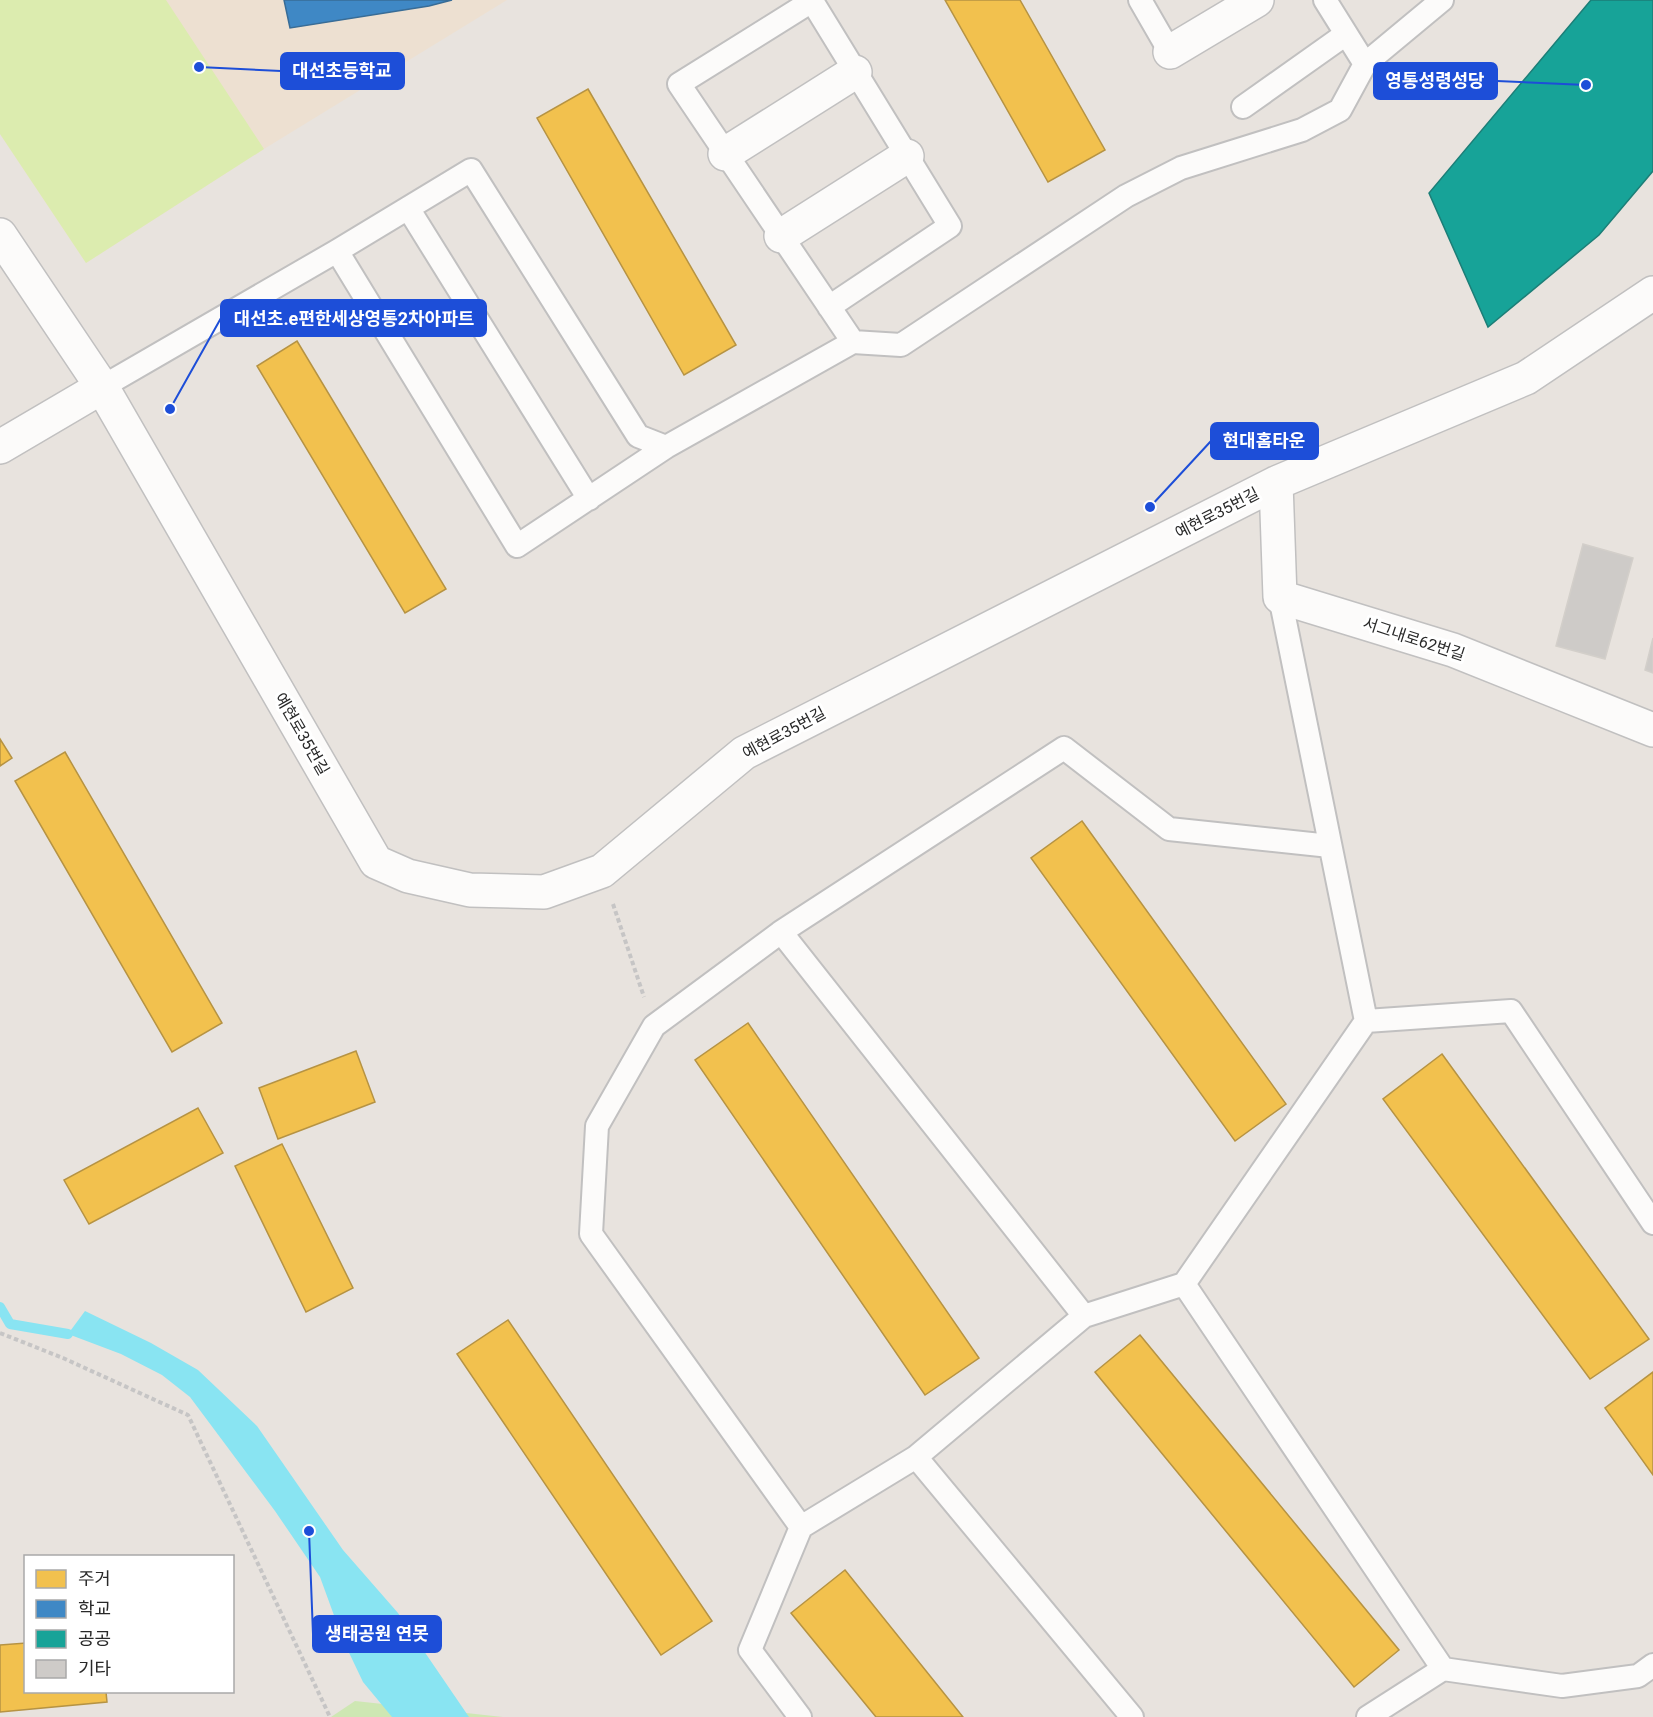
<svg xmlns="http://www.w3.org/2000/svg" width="1653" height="1717" viewBox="0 0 1653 1717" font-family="Roboto,'Noto Sans KR',sans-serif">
<rect width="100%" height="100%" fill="#e8e3de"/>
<!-- education -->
<path fill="#ede0d1" d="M0 0H507L264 149 86 263 0 134Z"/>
<!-- green -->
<path fill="#cee7b3" d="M355 1701 503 1717H331Z"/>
<!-- pitch -->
<path fill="#dcecaf" d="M0 0H166L264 149 86 263 0 134Z"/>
<!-- water -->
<path fill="#89e4f2" d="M85 1311 151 1343 198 1370 257 1426 343 1550 398 1613 469 1717H392L363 1682 343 1640 320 1577 275 1511 190 1397 162 1375 121 1354 68 1334Z"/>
<!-- homes -->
<path fill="#f2c14e" stroke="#b69343" stroke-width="1.5" d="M945 0H1020L1105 150 1048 182Z
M588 89 736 345 684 375 537 118Z
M297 341 446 589 405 613 257 366Z
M0 739 12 758 0 766Z
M65 752 222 1023 172 1052 15 781Z
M1082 821 1286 1104 1235 1141 1031 858Z
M748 1023 979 1358 925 1395 695 1060Z
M356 1051 375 1102 278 1139 259 1088Z
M1442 1054 1649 1339 1590 1379 1383 1099Z
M198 1108 223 1153 89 1224 64 1180Z
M282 1144 353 1288 306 1312 235 1166Z
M508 1320 712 1621 661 1655 457 1354Z
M1140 1335 1399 1650 1354 1687 1095 1372Z
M1653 1372V1475L1605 1408Z
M845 1570 963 1717H876L791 1613Z
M26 1643V1692H106L107 1702 0 1712V1645Z"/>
<!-- schools -->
<path fill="#3f88c5" stroke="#386c96" stroke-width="1.5" d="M284 0H452L429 6 290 28Z"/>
<!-- public -->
<path fill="#17a398" stroke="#1c7e77" stroke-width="1.5" d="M1591 0H1653V171L1599 235 1488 327 1429 193Z"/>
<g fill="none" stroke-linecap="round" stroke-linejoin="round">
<!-- stream -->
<path stroke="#89e4f2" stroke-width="10" d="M0 1307 10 1324 68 1334"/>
</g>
<!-- building -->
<path fill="#cecbc8" stroke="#d3cfca" stroke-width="1.5" d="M1583 544 1633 558 1605 659 1556 646Z
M1653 638V673L1645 670Z"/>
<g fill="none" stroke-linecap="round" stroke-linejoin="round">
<!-- lane casing -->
<g stroke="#c1c0c0" stroke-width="26">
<path id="lane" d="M1140 0 1170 52
M1325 0 1365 64 1442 0
M1243 107 1346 34
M408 208 589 499
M337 251 517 546 666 447
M829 307 950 226 812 1 679 84 853 342 901 345 1126 196 1181 168 1302 130 1340 110 1365 64
M102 387 337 251 471 170 638 436 666 447 853 342
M1280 597 1366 1021 1184 1284 1443 1669 1562 1686 1638 1676 1653 1665
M781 932 1064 748 1169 829 1330 846
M1366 1021 1511 1011 1653 1223
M916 1457 1084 1316
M801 1527 916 1457 1132 1717
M800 1717 750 1650 801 1527 591 1234 597 1126 654 1026 781 932 1084 1316 1184 1284
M1368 1717 1443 1669"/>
</g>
<!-- street casing -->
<g stroke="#c1c0c0" stroke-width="36">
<path id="street" d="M1170 52 1257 0
M725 154 855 72
M0 235 102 387 376 862 408 876 470 890 544 892 602 871 744 753 1276 483 1526 378 1653 293
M781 236 907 156
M0 447 102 387
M1276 483 1280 597 1453 650 1653 730"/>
</g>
<!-- path -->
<path stroke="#c6c5c5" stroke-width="4" stroke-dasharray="4.5 3" stroke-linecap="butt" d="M613 904 644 997
M0 1333 63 1358 188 1415 330 1717"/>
<!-- lane -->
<use href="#lane" stroke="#fcfbfa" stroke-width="22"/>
<!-- street -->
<use href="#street" stroke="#fcfbfa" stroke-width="33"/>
</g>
<g text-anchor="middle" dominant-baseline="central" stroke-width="6" stroke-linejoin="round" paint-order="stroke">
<!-- street labels -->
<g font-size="16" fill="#292929" stroke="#fff">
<text transform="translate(1217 513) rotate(-27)">예현로35번길</text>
<text transform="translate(1414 639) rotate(18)">서그내로62번길</text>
<text transform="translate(784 733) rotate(-28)">예현로35번길</text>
<text transform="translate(302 734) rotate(60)">예현로35번길</text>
</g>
</g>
<!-- callouts -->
<path fill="none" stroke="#1d4ed8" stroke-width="2" d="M199 67L281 71M1586 85L1497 81M170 409L221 318M1150 507L1211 441M309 1531L313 1634"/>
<g fill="#1d4ed8" stroke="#fff" stroke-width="2">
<circle cx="199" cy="67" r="6"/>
<circle cx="1586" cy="85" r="6"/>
<circle cx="170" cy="409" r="6"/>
<circle cx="1150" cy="507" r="6"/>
<circle cx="309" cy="1531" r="6"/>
</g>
<g fill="#1d4ed8" stroke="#1d4ed8" stroke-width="2">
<rect x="281" y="53" width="123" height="36" rx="6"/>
<rect x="1374" y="63" width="123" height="36" rx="6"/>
<rect x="221" y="300" width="265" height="36" rx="6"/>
<rect x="1211" y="423" width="107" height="36" rx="6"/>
<rect x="313" y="1616" width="128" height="36" rx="6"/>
</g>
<g font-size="18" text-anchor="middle" font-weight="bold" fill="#fff">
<text x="342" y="77">대선초등학교</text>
<text x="1435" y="87">영통성령성당</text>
<text x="354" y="325">대선초.e편한세상영통2차아파트</text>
<text x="1264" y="447">현대홈타운</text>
<text x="377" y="1640">생태공원 연못</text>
</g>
<!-- legend -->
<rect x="24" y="1555" width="210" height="138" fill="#ffffff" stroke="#a9a9a9" stroke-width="1.5"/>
<rect x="36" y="1570" width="30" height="18" fill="#f2c14e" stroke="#a9a9a9" stroke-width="1.5"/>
<text x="78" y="1585" font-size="18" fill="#292929">주거</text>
<rect x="36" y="1600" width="30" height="18" fill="#3f88c5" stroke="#a9a9a9" stroke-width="1.5"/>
<text x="78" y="1615" font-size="18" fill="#292929">학교</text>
<rect x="36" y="1630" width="30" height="18" fill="#17a398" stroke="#a9a9a9" stroke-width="1.5"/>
<text x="78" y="1645" font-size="18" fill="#292929">공공</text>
<rect x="36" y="1660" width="30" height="18" fill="#cecbc8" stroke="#a9a9a9" stroke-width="1.5"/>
<text x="78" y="1675" font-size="18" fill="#292929">기타</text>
</svg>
